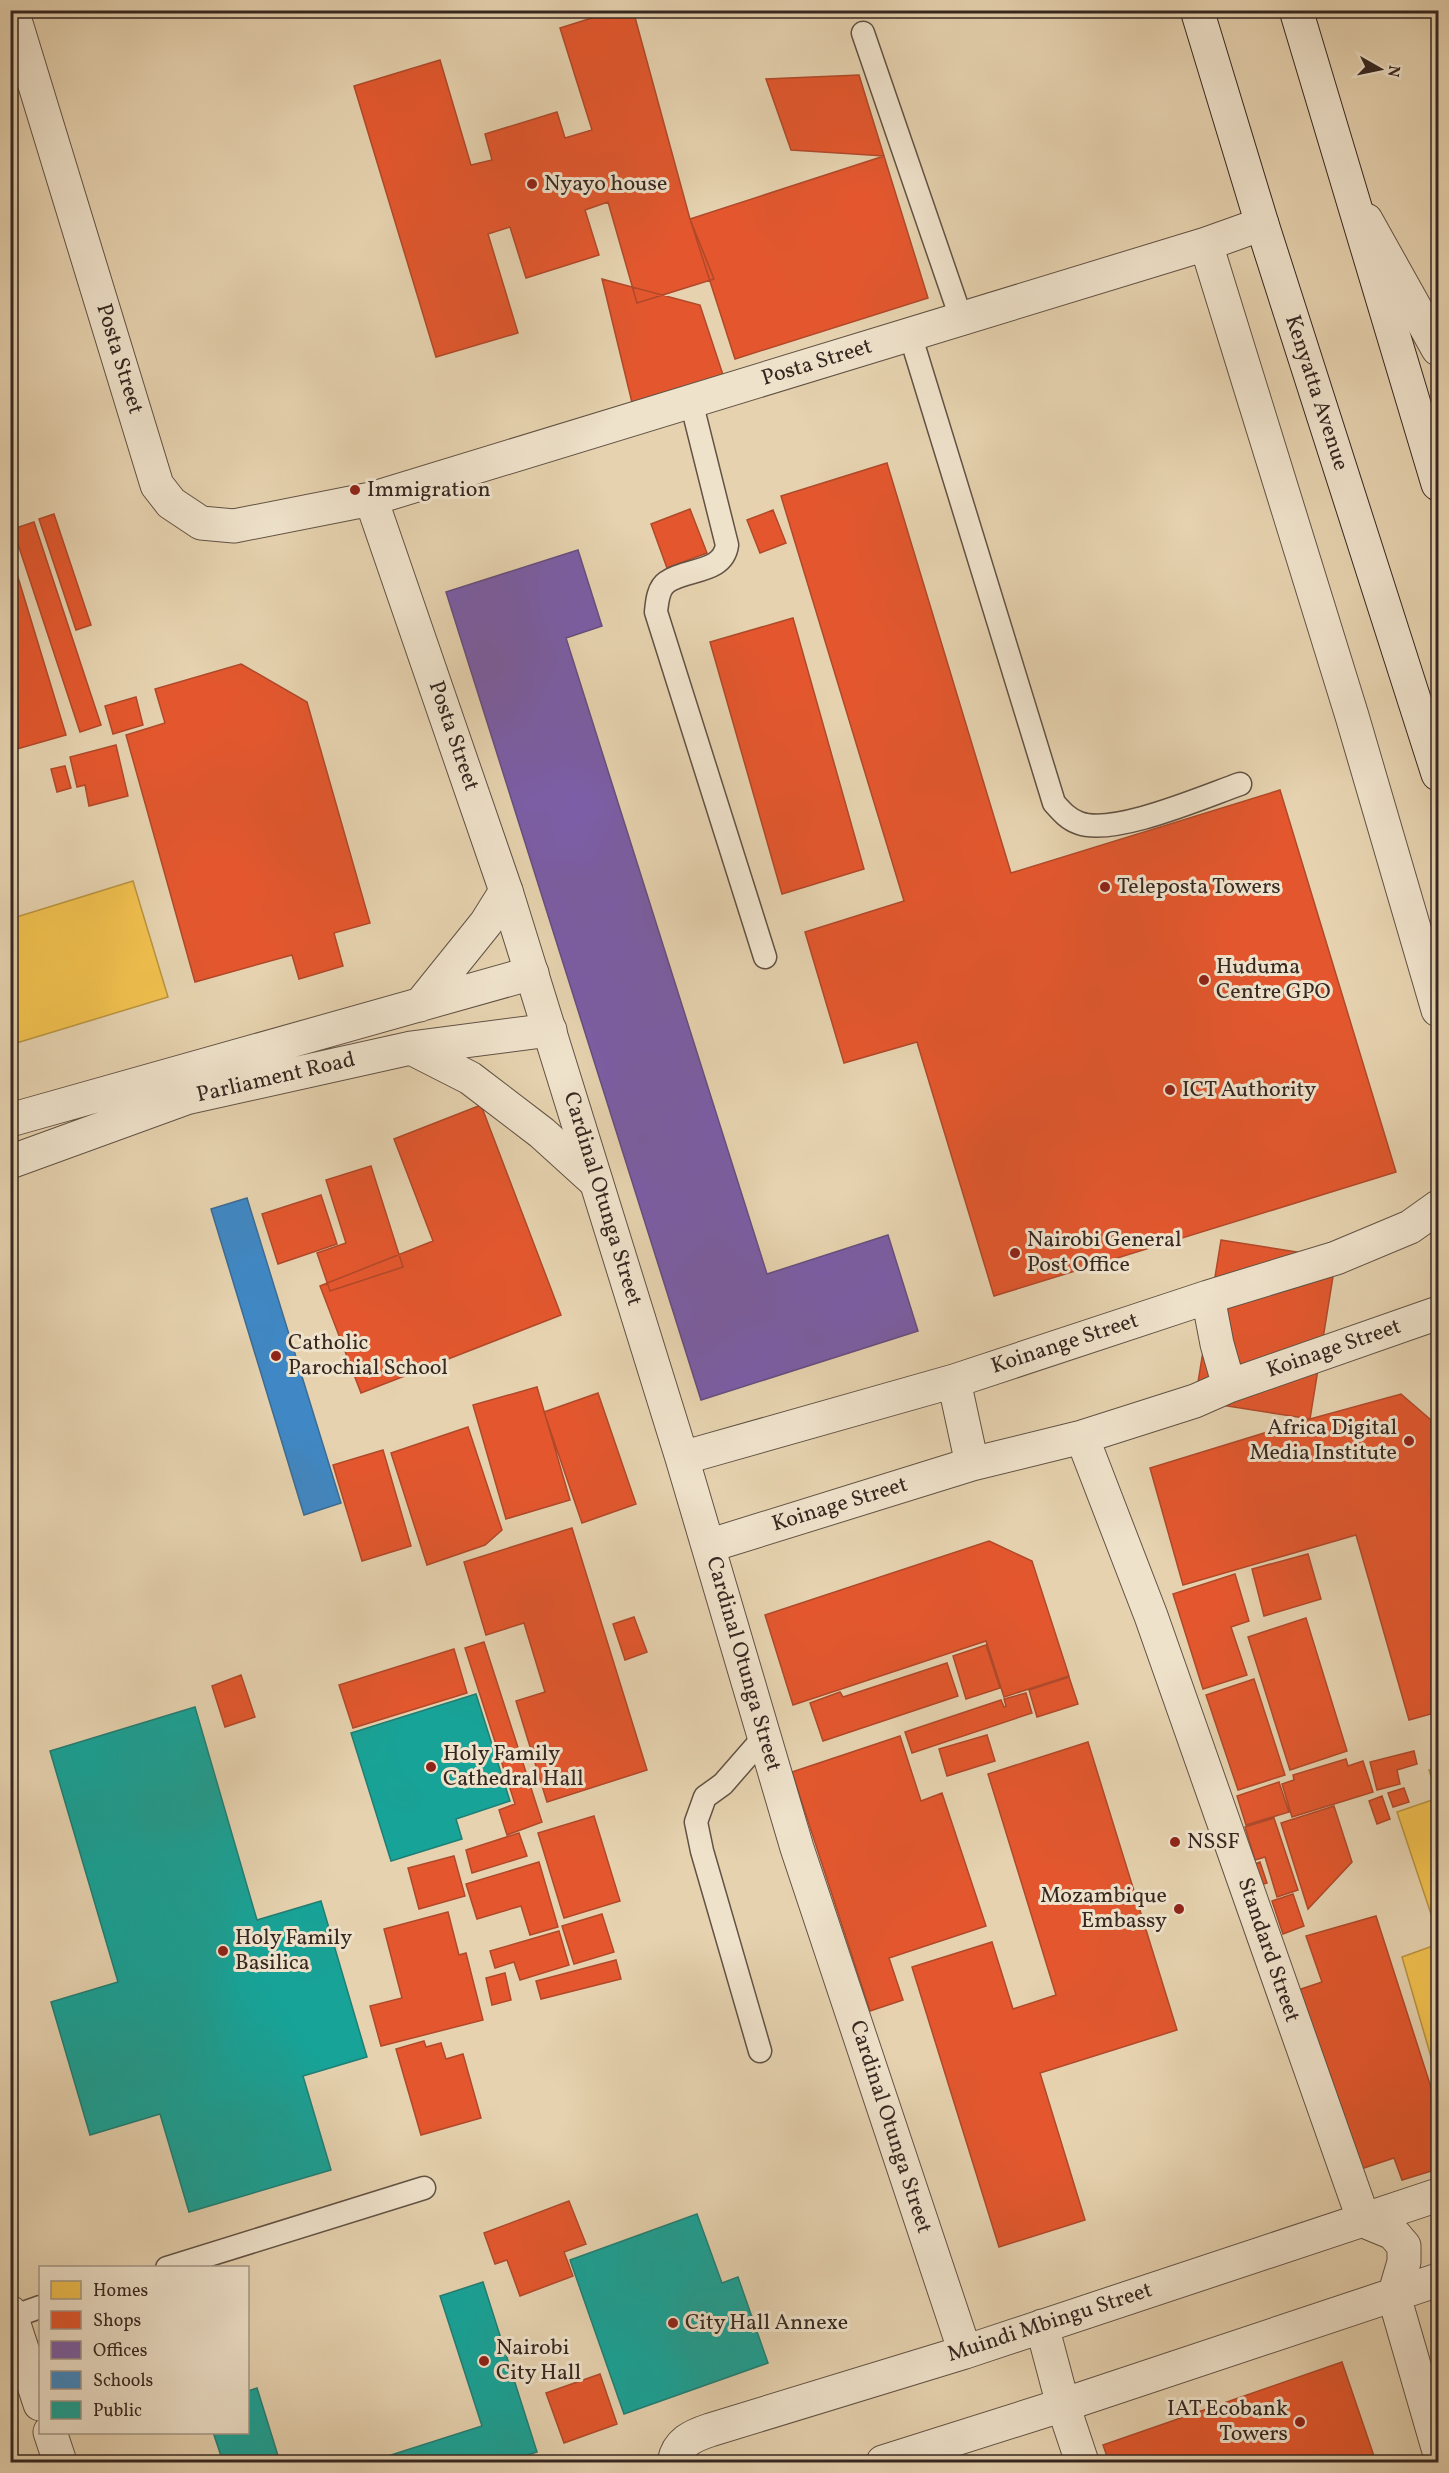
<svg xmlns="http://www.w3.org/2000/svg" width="1449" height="2473" viewBox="0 0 1449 2473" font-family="Vollkorn,serif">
<rect width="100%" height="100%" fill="#e6d2af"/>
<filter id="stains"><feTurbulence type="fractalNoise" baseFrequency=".00333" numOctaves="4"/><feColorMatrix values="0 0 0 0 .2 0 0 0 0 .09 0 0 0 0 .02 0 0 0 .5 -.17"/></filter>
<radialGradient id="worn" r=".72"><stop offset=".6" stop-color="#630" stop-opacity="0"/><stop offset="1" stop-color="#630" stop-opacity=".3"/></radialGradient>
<!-- homes -->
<path fill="#f2c14e" stroke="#ba9340" stroke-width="1.5" d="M133 881 168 997 10 1045V919Z
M1438 1767V1935L1397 1812 1438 1798 1429 1770Z
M1438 1944V2081L1402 1957Z"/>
<!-- shops -->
<path fill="#e4572e" stroke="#b0492a" stroke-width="1.5" d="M617 10H633L690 219 714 279 637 303 608 202 585 210 599 255 526 278 510 227 488 234 518 333 436 357 354 86 440 60 471 165 492 160 485 134 557 112 565 138 592 130 560 28Z
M859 75 884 156 791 150 766 79Z
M884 156 928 298 735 359 690 219Z
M602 279 700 305 728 390 636 419Z
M887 463 1011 873 1280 790 1396 1172 994 1296 917 1042 844 1063 805 932 904 901 781 496Z
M690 509 707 553 667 568 651 524Z
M773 510 786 543 760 553 747 520Z
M54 514 91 625 76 630 39 519Z
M34 522 101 725 80 732 13 529Z
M10 551 66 735 10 751Z
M793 618 864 869 782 894 710 642Z
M241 664 307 702 370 923 334 933 343 966 299 979 292 955 195 982 126 735 165 723 155 689Z
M136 697 143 725 113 734 105 706Z
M116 745 128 796 89 806 85 785 77 787 70 757Z
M65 766 71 788 57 792 51 769Z
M481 1105 561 1315 361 1393 320 1286 433 1241 394 1139Z
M371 1166 403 1267 330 1291 317 1253 346 1243 326 1180Z
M321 1195 337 1244 278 1264 262 1214Z
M1221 1240 1336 1258 1310 1419 1195 1401Z
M537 1387 570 1500 506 1519 473 1405Z
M598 1393 636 1504 582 1523 544 1412Z
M1401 1394 1438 1426V1712L1409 1720 1356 1535 1183 1585 1150 1468 1310 1419Z
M468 1427 502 1530 485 1545 427 1565 391 1453Z
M383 1450 411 1546 362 1561 333 1465Z
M572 1528 647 1770 547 1802 516 1701 545 1692 524 1623 486 1635 464 1562Z
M989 1541 1032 1561 1069 1676 1004 1697 986 1641 793 1705 765 1615Z
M1308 1554 1321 1599 1264 1616 1252 1569Z
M1235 1574 1249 1621 1231 1627 1247 1675 1203 1689 1173 1594Z
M634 1617 647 1652 625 1660 613 1624Z
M1306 1618 1347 1751 1290 1770 1248 1637Z
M484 1642 542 1822 507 1835 499 1810 515 1804 465 1648Z
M986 1645 1000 1688 966 1699 953 1656Z
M454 1649 467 1693 353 1728 339 1685Z
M947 1663 958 1696 823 1741 810 1703 840 1692 843 1697Z
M241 1675 255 1717 225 1727 212 1686Z
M1069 1677 1078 1704 1037 1717 1029 1690Z
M1254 1679 1285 1775 1238 1790 1206 1695Z
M1026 1693 1032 1713 912 1753 905 1732 1001 1700 1004 1707 1006 1706 1004 1699Z
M987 1735 995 1761 947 1776 939 1749Z
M900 1736 921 1801 942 1793 986 1926 889 1958 903 2000 870 2011 792 1772Z
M1088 1742 1177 2030 1040 2073 1085 2220 999 2247 912 1967 992 1942 1013 2009 1056 1995 988 1774Z
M1414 1751 1417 1764 1397 1770 1400 1784 1377 1790 1370 1762Z
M1346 1759 1348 1766 1363 1761 1373 1792 1292 1817 1282 1784 1294 1780 1293 1775Z
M1279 1782 1289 1812 1246 1825 1237 1796Z
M1404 1788 1409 1802 1393 1807 1388 1793Z
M1382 1796 1390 1819 1377 1824 1369 1801Z
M1334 1806 1352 1862 1308 1909 1281 1823Z
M594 1816 620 1901 564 1918 538 1833Z
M1274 1818 1298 1890 1277 1897 1265 1857 1255 1860 1245 1827Z
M519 1833 527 1856 472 1873 466 1850Z
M454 1856 465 1896 419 1909 408 1868Z
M539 1862 558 1927 530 1935 521 1906 477 1919 466 1884Z
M1260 1862 1267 1883 1251 1888 1244 1868Z
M1293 1894 1304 1926 1283 1934 1272 1901Z
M448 1912 459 1955 466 1953 483 2020 381 2046 370 2006 402 1998 384 1929Z
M602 1914 614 1952 574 1964 562 1926Z
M1376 1916 1438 2109V2169L1402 2180 1394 2158 1355 2171 1295 1991 1322 1982 1306 1936Z
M559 1931 569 1965 520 1980 514 1962 495 1968 490 1951Z
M616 1960 621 1979 541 1999 536 1981Z
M505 1973 511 2000 492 2005 486 1978Z
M424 2041 426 2047 441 2043 446 2059 463 2054 481 2118 421 2135 396 2049Z
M569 2201 586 2244 564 2252 573 2276 520 2296 507 2260 495 2264 484 2233Z
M1342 2362 1376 2462H1109L1103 2445Z
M600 2374 617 2424 564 2443 546 2393Z"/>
<!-- offices -->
<path fill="#7b5ea7" stroke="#664e7f" stroke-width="1.5" d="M578 550 602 626 566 638 767 1274 888 1235 918 1331 701 1400 446 592Z"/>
<!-- schools -->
<path fill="#3f88c5" stroke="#3c6b94" stroke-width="1.5" d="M247 1198 341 1503 304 1515 211 1209Z"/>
<!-- public -->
<path fill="#17a398" stroke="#207e74" stroke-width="1.5" d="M476 1694 510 1801 456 1819 462 1839 391 1861 351 1733Z
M195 1707 257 1920 321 1901 367 2057 303 2076 331 2170 189 2212 160 2114 90 2135 51 2002 118 1982 50 1751Z
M697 2214 722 2283 738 2277 768 2363 624 2414 570 2260Z
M483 2282 537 2452 521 2457 523 2462H369L482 2426 440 2296Z
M257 2388 280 2462H223L213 2432H248V2391Z"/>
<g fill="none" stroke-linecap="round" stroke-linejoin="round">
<!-- service casing -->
<g stroke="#625244" stroke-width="25">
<path id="service" d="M863 33 961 318
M910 334 1054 803C1062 812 1068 819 1079 823 1114 836 1203 797 1240 784
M691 401 727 545C723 574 686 568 667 582 658 588 657 602 656 612L765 957
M760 2051 702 1851 696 1822 705 1797 723 1784 764 1737
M167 2268 424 2188
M12 2317 40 2307"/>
</g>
<!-- minor casing -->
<g stroke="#625244" stroke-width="35">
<path id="minor" d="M12 10 157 485 171 503 201 523 234 526 371 499 1206 244 1262 224
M1366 220 1438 349
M1206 244 1352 716 1438 1010
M371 499 506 891 682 1458 797 1848 965 2352
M1208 1297 1217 1344 1229 1386
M954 1381 972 1464
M1082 1437 1151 1616 1364 2221 1393 2233 1404 2246V2262L1394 2296 1438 2448
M682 1458 954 1381 1208 1297 1336 1258 1410 1227 1438 1207
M708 1546 972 1464 1082 1437 1195 1401 1229 1386 1438 1313
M1042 2326 1063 2405 1082 2462
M674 2462C678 2442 692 2436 710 2430L965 2352 1438 2195
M883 2462 1063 2405 1438 2280"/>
</g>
<!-- tertiary casing -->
<g stroke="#625244" stroke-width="35">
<path id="tertiary" d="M420 1005 486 923 506 891
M411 1048 470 1078 542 1133 596 1182
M10 1120 532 973
M10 1162 186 1098 411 1048 550 1030
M10 2312 40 2404
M50 2432 60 2462"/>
</g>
<!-- secondary casing -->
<g stroke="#362721" stroke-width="35">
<path id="secondary" d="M1197 10 1262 224 1438 774
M1296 10 1438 484"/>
</g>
<!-- service -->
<use href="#service" stroke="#efe2cb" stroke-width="22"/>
<!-- minor -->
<use href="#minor" stroke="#efe2cb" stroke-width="33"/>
<!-- tertiary -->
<use href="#tertiary" stroke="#efe2cb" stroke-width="33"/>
<!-- secondary -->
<use href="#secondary" stroke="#efe2cb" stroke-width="33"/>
</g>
<!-- markers -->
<g fill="#8f2418" stroke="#efe2cb" stroke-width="2">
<circle cx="532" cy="184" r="6"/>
<circle cx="355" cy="490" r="6"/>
<circle cx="1105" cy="887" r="6"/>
<circle cx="1204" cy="980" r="6"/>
<circle cx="1170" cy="1090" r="6"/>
<circle cx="1015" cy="1253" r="6"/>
<circle cx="276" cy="1356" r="6"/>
<circle cx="1409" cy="1441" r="6"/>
<circle cx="431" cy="1767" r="6"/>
<circle cx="1175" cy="1842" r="6"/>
<circle cx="1179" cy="1909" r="6"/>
<circle cx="223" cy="1951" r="6"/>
<circle cx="673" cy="2323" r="6"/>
<circle cx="484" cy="2361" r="6"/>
<circle cx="1300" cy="2422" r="6"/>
</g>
<g text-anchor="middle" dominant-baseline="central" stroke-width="6" stroke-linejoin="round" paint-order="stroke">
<!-- poi labels -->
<g font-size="22" fill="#362721" stroke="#efe2cb" text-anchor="start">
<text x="544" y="184">Nyayo house</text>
<text x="367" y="490">Immigration</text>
<text x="1117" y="887">Teleposta Towers</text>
<text x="1216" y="967">Huduma<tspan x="1216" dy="25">Centre GPO</tspan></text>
<text x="1182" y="1090">ICT Authority</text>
<text x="1027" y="1240">Nairobi General<tspan x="1027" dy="25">Post Office</tspan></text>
<text x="288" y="1343">Catholic<tspan x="288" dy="25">Parochial School</tspan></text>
<text x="1397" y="1428" text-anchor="end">Africa Digital<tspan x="1397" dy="25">Media Institute</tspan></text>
<text x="443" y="1754">Holy Family<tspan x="443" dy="25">Cathedral Hall</tspan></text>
<text x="1187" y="1842">NSSF</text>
<text x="1167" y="1896" text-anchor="end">Mozambique<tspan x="1167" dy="25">Embassy</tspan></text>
<text x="235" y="1938">Holy Family<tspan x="235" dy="25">Basilica</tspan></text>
<text x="685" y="2323">City Hall Annexe</text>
<text x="496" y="2348">Nairobi<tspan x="496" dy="25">City Hall</tspan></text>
<text x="1288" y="2409" text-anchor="end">IAT Ecobank<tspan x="1288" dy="25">Towers</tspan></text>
</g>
<!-- street labels -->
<g font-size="22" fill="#362721" stroke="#efe2cb">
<text transform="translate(119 359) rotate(73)">Posta Street</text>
<text transform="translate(817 363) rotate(-17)">Posta Street</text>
<text transform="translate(1316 393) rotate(72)">Kenyatta Avenue</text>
<text transform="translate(453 736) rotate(71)">Posta Street</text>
<text transform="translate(276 1078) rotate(-13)">Parliament Road</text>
<text transform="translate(602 1199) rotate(73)">Cardinal Otunga Street</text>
<text transform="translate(1065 1344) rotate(-18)">Koinange Street</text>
<text transform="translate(1334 1349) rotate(-19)">Koinage Street</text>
<text transform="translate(840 1505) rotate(-17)">Koinage Street</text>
<text transform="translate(743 1664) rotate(74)">Cardinal Otunga Street</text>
<text transform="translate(1268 1950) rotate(71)">Standard Street</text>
<text transform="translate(890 2127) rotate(72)">Cardinal Otunga Street</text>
<text transform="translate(1050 2323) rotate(-18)">Muindi Mbingu Street</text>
</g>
</g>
<!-- margin -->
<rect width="1449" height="2473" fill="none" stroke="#e6d2af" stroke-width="36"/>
<rect x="12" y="12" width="1425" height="2449" fill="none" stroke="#362721" stroke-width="3"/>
<rect x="18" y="18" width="1413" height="2437" fill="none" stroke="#362721" stroke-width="1.5"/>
<!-- legend -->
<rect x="39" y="2266" width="210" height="168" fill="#efe2cb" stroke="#a59787" stroke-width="1.5"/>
<rect x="51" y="2281" width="30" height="18" fill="#f2c14e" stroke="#a59787" stroke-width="1.5"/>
<text x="93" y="2296" font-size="18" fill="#362721">Homes</text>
<rect x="51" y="2311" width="30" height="18" fill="#e4572e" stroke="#a59787" stroke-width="1.5"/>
<text x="93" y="2326" font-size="18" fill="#362721">Shops</text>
<rect x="51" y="2341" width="30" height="18" fill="#7b5ea7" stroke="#a59787" stroke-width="1.5"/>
<text x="93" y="2356" font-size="18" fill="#362721">Offices</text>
<rect x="51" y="2371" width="30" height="18" fill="#3f88c5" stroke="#a59787" stroke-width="1.5"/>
<text x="93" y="2386" font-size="18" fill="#362721">Schools</text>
<rect x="51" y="2401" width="30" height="18" fill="#17a398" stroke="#a59787" stroke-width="1.5"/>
<text x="93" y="2416" font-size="18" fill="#362721">Public</text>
<!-- north arrow -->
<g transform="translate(1380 69) rotate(99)" stroke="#efe2cb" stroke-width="4.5" paint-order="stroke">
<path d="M0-4.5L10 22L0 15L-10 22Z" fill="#362721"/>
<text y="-9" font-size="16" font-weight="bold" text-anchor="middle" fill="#362721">N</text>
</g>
<rect width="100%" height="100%" filter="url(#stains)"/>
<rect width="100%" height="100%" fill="url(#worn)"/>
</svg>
